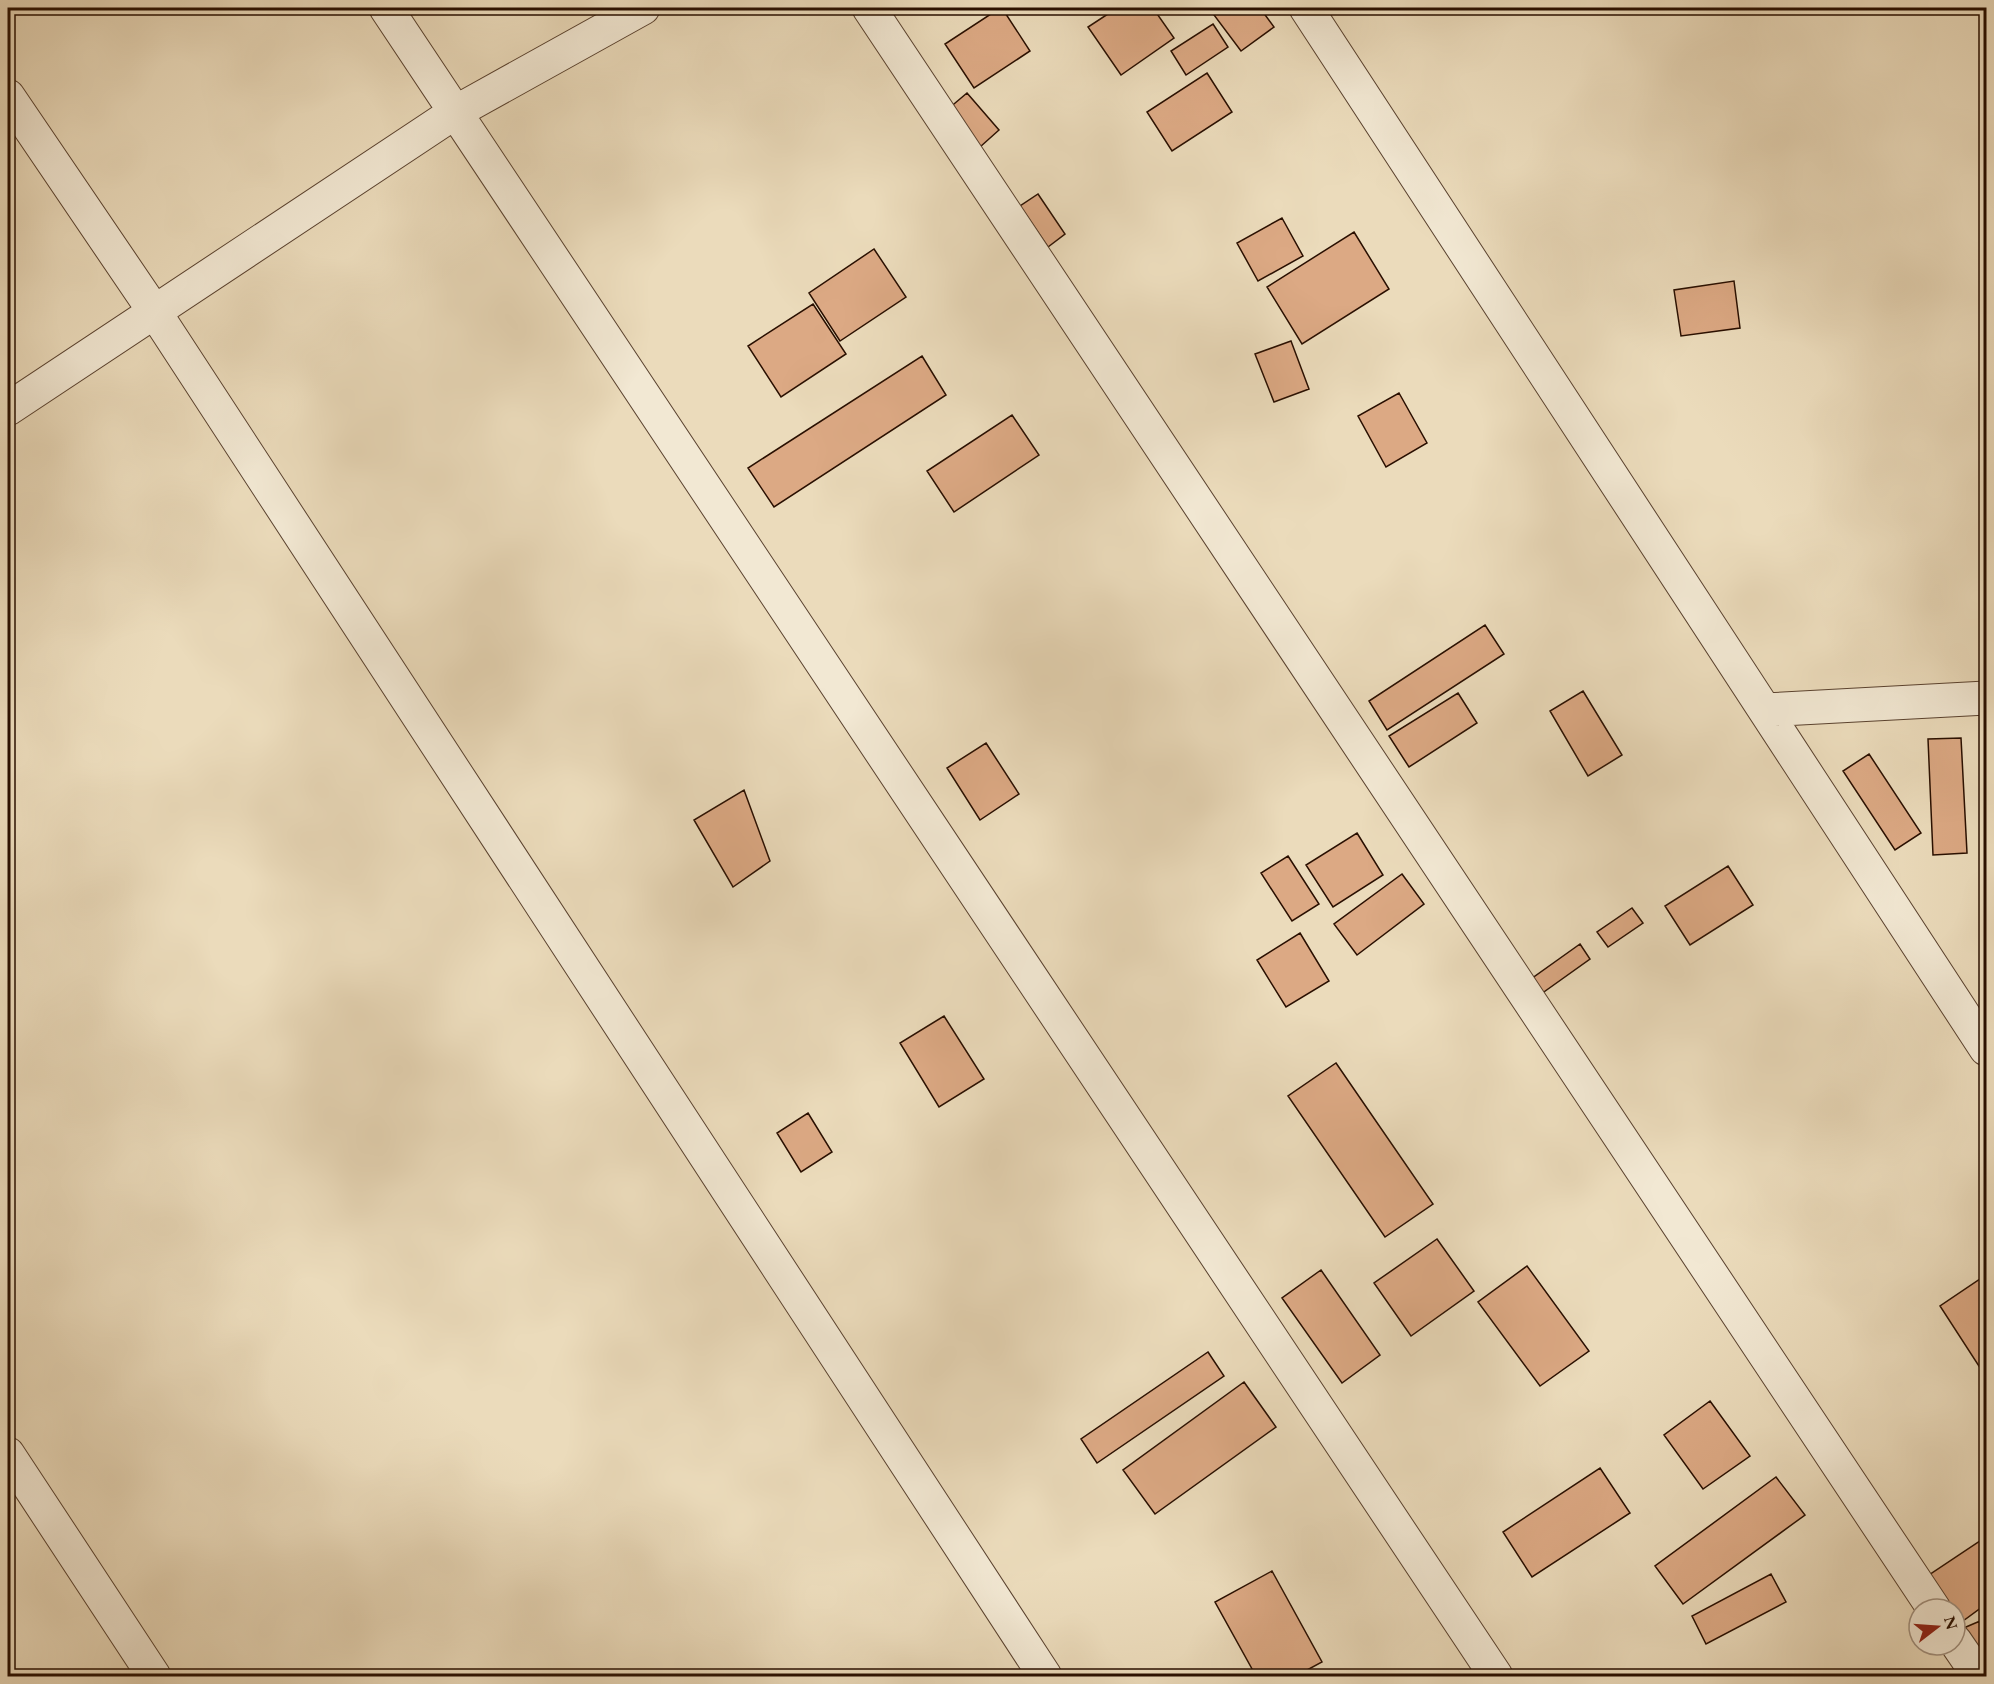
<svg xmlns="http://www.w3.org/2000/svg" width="1994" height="1684" viewBox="0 0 1994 1684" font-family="'EB Garamond',serif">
<rect width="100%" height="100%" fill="#ebdbbb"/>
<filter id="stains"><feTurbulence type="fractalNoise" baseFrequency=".00333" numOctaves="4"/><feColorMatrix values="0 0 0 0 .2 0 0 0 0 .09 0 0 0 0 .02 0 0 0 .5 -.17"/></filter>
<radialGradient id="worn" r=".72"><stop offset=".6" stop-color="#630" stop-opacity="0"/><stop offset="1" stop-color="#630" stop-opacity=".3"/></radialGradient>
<!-- building -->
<path fill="#dca984" stroke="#290f00" stroke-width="1.5" d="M1000 8H1002L1030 51 974 88 945 44Z
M1117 8H1153L1174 38 1121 75 1088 27Z
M1215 8H1260L1274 27 1241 51 1211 11Z
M1213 24 1228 47 1186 75 1171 51Z
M1207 73 1232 112 1172 151 1147 112Z
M967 93 999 130 980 147 948 109Z
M1038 194 1065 234 1048 247 1020 206Z
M1282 218 1303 256 1258 281 1237 243Z
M1354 232 1389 289 1302 344 1267 287Z
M874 249 906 297 840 341 809 293Z
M1734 281 1740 328 1681 336 1674 290Z
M813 304 846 354 781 397 748 346Z
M1291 341 1309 389 1274 402 1255 354Z
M922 356 946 395 774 507 748 468Z
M1399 393 1427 443 1386 467 1358 416Z
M1012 415 1039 455 954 512 927 471Z
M1485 625 1504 654 1387 730 1369 701Z
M1583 691 1622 755 1588 776 1550 711Z
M1458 693 1477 723 1409 767 1389 736Z
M1961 738 1967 853 1933 855 1928 739Z
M986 743 1019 794 980 820 947 768Z
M1869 754 1921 833 1895 850 1843 771Z
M744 790 770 861 733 887 694 820Z
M1357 833 1383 875 1333 907 1306 865Z
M1288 856 1319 904 1292 921 1261 873Z
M1728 866 1753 905 1690 945 1665 906Z
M1402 874 1424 904 1357 955 1334 924Z
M1632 908 1643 923 1608 947 1597 932Z
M1300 933 1329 981 1286 1007 1257 960Z
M1580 944 1590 959 1541 994 1531 979Z
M944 1016 984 1079 939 1107 900 1043Z
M1336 1063 1433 1204 1385 1237 1288 1096Z
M808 1113 832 1152 801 1172 777 1133Z
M1437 1239 1474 1291 1411 1336 1374 1283Z
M1527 1266 1589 1351 1540 1386 1478 1302Z
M1321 1270 1380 1355 1342 1383 1282 1298Z
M1986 1275V1377L1940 1306Z
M1208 1352 1224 1376 1097 1463 1081 1439Z
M1244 1382 1276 1427 1155 1514 1123 1470Z
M1710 1401 1750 1456 1703 1489 1664 1435Z
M1600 1468 1630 1513 1532 1577 1503 1532Z
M1776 1477 1805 1515 1683 1604 1655 1566Z
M1986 1537V1604L1963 1621 1929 1575Z
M1272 1571 1322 1662 1296 1676H1256L1215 1602Z
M1771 1574 1786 1602 1706 1644 1692 1616Z
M1980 1621 1986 1635V1655L1973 1661 1959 1630Z"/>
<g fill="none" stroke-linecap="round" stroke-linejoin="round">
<!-- minor casing -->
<g stroke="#5a422f" stroke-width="35">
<path id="minor" d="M386 8 1496 1676
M869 8 1934 1609
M1306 8 1986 1049
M8 96 154 311 1045 1676
M8 409 454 113 643 8
M1765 710 1986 698
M8 1454 154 1676
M1955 1641 1979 1676"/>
</g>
<!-- minor -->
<use href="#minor" stroke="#f2e8d3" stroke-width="33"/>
</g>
<!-- margin -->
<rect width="1994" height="1684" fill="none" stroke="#ebdbbb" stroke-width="30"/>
<rect x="9" y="9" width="1976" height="1666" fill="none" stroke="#290f00" stroke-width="3"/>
<rect x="15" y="15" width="1964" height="1654" fill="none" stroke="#290f00" stroke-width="1.5"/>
<!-- north arrow -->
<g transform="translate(1937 1627) rotate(73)"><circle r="28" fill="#f2e8d3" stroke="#a2917f" stroke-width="1.5"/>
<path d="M0-4.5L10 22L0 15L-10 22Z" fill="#8f2418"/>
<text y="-9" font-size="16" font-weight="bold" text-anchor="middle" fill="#290f00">N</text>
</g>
<rect width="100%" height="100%" filter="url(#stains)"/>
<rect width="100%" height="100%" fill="url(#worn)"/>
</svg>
